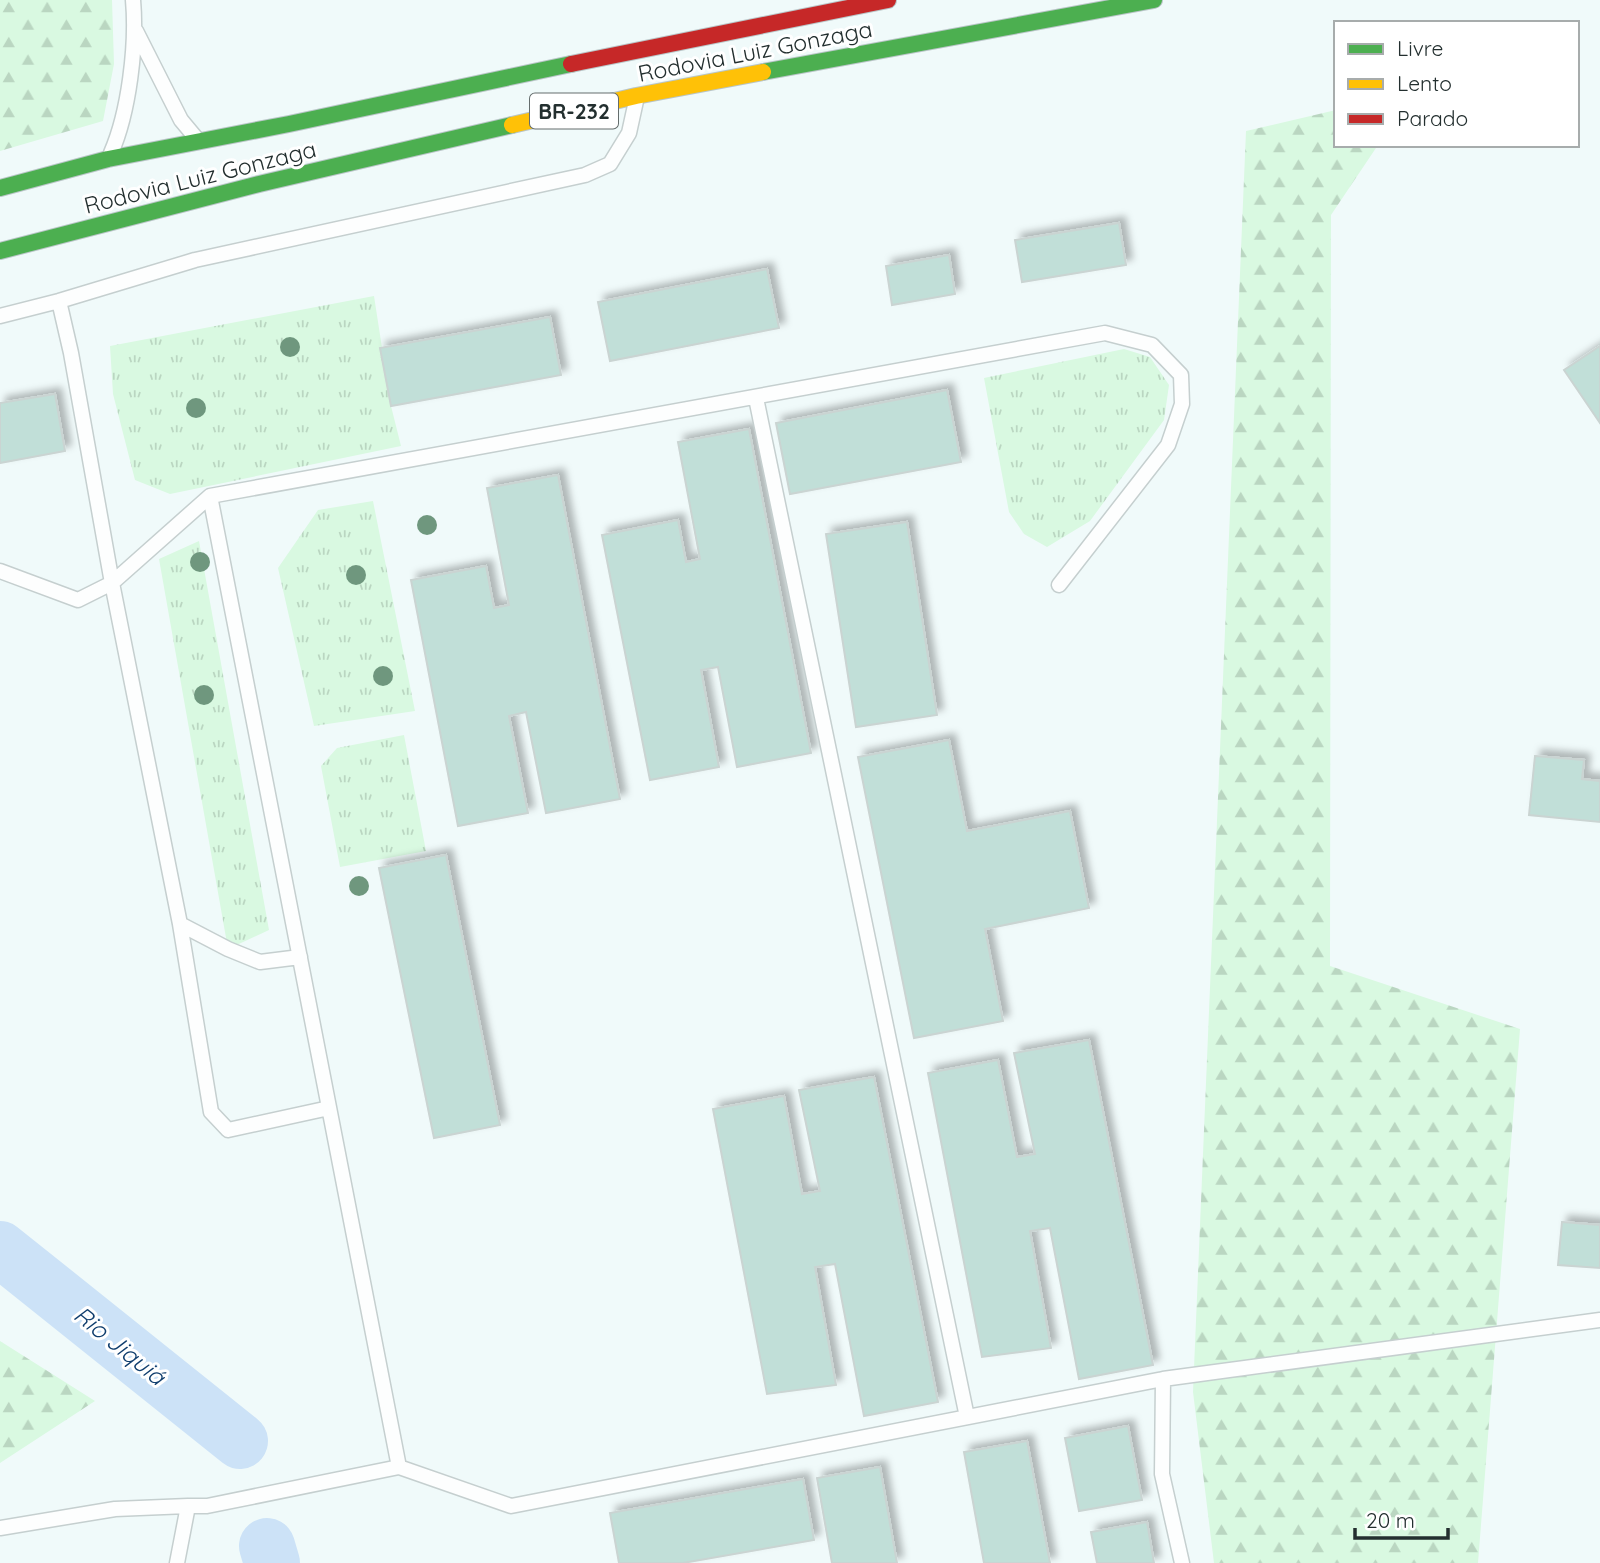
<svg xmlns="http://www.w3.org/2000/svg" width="1600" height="1563" viewBox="0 0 1600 1563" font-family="Quicksand,sans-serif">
<defs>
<pattern id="grass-tufts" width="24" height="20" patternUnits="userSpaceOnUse" patternTransform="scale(1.75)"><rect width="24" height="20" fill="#d9f9e1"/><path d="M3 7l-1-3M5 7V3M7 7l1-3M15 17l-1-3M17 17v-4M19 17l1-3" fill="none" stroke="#bad6c1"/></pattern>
<pattern id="forest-firs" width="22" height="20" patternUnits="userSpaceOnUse" patternTransform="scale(1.75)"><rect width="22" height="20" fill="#d9f9e1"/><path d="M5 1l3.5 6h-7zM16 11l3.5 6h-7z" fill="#bad6c1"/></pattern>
<filter id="shadow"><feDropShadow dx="6" dy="-6" stdDeviation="3.5" flood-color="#0004"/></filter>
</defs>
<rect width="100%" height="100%" fill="#f0fafa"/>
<!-- grass -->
<path fill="url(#grass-tufts)" d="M374 296 391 406 401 446 170 494 135 480 113 394 110 346Z
M1124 349 1150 357 1169 385 1164 420 1090 521 1047 547 1024 534 1009 512 984 378Z
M373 501 415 711 314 726 278 568 318 510Z
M199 541 269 930 228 949 159 559Z
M404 735 426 851 340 867 321 766 337 748Z"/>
<!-- forest -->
<path fill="url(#forest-firs)" d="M0 0H112L114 64 103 121 0 151Z
M1336 110V145H1378L1331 215 1330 966 1520 1029 1478 1563H1214L1193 1392 1246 131Z
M0 1341 95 1401 0 1463Z"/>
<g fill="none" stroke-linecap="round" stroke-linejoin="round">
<!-- river -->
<path stroke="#cce2f7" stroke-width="56" d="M0 1249 240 1441
M267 1546 272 1563"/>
</g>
<!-- building -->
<path fill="#c1dfd8" stroke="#cad4d2" stroke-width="2" filter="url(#shadow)" d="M1119 223 1126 265 1022 282 1015 240Z
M949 255 955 294 892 305 886 266Z
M767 269 779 328 610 361 598 302Z
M550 317 561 375 391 406 380 348Z
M1600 346V423L1564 370Z
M947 390 961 462 790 494 776 423Z
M55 394 65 451 0 463V403Z
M749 429 811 753 737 767 718 667 701 670 719 767 650 780 602 535 678 520 686 562 700 559 678 442Z
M558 475 620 799 546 813 526 712 509 716 528 813 458 826 411 580 486 566 494 608 509 605 487 488Z
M907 522 937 715 856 727 826 534Z
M949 740 967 831 1070 811 1089 908 985 929 1003 1021 914 1038 858 757Z
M1535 756 1584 760 1582 779 1600 781V822L1529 815Z
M446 855 500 1125 434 1138 379 868Z
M1089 1040 1153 1365 1079 1379 1050 1228 1030 1231 1051 1348 982 1357 928 1073 998 1060 1017 1157 1035 1154 1014 1053Z
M874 1077 938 1402 864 1416 835 1264 815 1267 836 1385 767 1394 713 1109 784 1096 802 1194 820 1191 799 1090Z
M1562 1222 1600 1225V1268L1558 1265Z
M1128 1426 1142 1500 1079 1511 1065 1438Z
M1027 1441 1050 1563H984L964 1452Z
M880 1467 897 1563H832L817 1478Z
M803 1479 814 1540 683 1563H619L610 1513Z
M1147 1522 1154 1563H1097L1091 1532Z"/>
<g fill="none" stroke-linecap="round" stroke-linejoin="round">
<!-- lane casing -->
<g stroke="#c5cfcf" stroke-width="17">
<path id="lane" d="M136 31 181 120 196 138
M111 153C129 112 137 45 133 0
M59 301 71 353 112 583 180 924 211 1112 228 1130 329 1108
M0 316 59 301 195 260 585 175 610 164 629 133 636 101
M756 398 967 1417
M0 571 78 600 112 583 210 496
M1059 585 1168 445 1182 404 1181 375 1152 345 1105 333 210 496 399 1467 511 1506 1163 1379 1600 1320
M180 924 228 949 260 962 300 957
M1163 1379 1162 1474 1182 1563
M0 1528 115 1509 188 1506
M177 1563 188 1506H207L399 1467"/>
</g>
<!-- fast casing -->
<g stroke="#b9c5c7" stroke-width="18">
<path id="fast" d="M763 72 1154 0
M0 188 108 159 289 124 571 64
M0 251 259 184 512 125"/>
</g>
<!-- slow casing -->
<g stroke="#b9c5c7" stroke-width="18">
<path id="slow" d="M512 125 636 96 763 72"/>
</g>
<!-- jam casing -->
<g stroke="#b9c5c7" stroke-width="18">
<path id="jam" d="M571 64 888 0"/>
</g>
<!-- lane -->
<use href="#lane" stroke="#fdfefe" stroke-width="14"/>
<!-- fast -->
<use href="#fast" stroke="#4caf50" stroke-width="16"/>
<!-- slow -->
<use href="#slow" stroke="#ffc107" stroke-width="16"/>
<!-- jam -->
<use href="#jam" stroke="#c62828" stroke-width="16"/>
</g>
<!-- trees -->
<g fill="#6f977e">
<circle cx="290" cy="347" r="10"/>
<circle cx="196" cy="408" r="10"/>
<circle cx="427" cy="525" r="10"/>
<circle cx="200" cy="562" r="10"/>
<circle cx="356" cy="575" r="10"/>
<circle cx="383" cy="676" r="10"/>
<circle cx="204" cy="695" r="10"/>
<circle cx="359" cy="886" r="10"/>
</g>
<g text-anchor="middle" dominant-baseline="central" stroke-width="6" stroke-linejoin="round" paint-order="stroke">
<!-- shield labels -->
<rect fill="#fff" stroke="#656d6d" stroke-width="2" x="530" y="93.5" width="88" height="35" rx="5"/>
<g font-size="21" font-weight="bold" fill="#232f2f">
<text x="574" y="111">BR-232</text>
</g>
<!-- street labels -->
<g font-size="23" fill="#232f2f" stroke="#fff">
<text transform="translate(755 51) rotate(-11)">Rodovia Luiz Gonzaga</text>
<text transform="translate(200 177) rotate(-14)">Rodovia Luiz Gonzaga</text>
</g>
<!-- water labels -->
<g font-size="24" font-style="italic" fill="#103e6e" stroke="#fff">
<text transform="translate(120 1345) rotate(39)">Rio Jiquiá</text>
</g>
</g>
<!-- legend -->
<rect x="1334" y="21" width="245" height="126" fill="#ffffff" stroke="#a7acac" stroke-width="2"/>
<rect x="1348" y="44" width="35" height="10" fill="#4caf50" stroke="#a7acac" stroke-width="2"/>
<text x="1397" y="56" font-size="21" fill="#232f2f">Livre</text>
<rect x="1348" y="79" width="35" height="10" fill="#ffc107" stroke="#a7acac" stroke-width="2"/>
<text x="1397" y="91" font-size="21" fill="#232f2f">Lento</text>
<rect x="1348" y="114" width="35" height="10" fill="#c62828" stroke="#a7acac" stroke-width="2"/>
<text x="1397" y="126" font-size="21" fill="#232f2f">Parado</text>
<!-- scale -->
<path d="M1355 1528v10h93v-10" fill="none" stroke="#232f2f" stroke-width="3.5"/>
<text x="1366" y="1528" font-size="21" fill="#232f2f" stroke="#ffffff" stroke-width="5" paint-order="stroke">20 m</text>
</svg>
